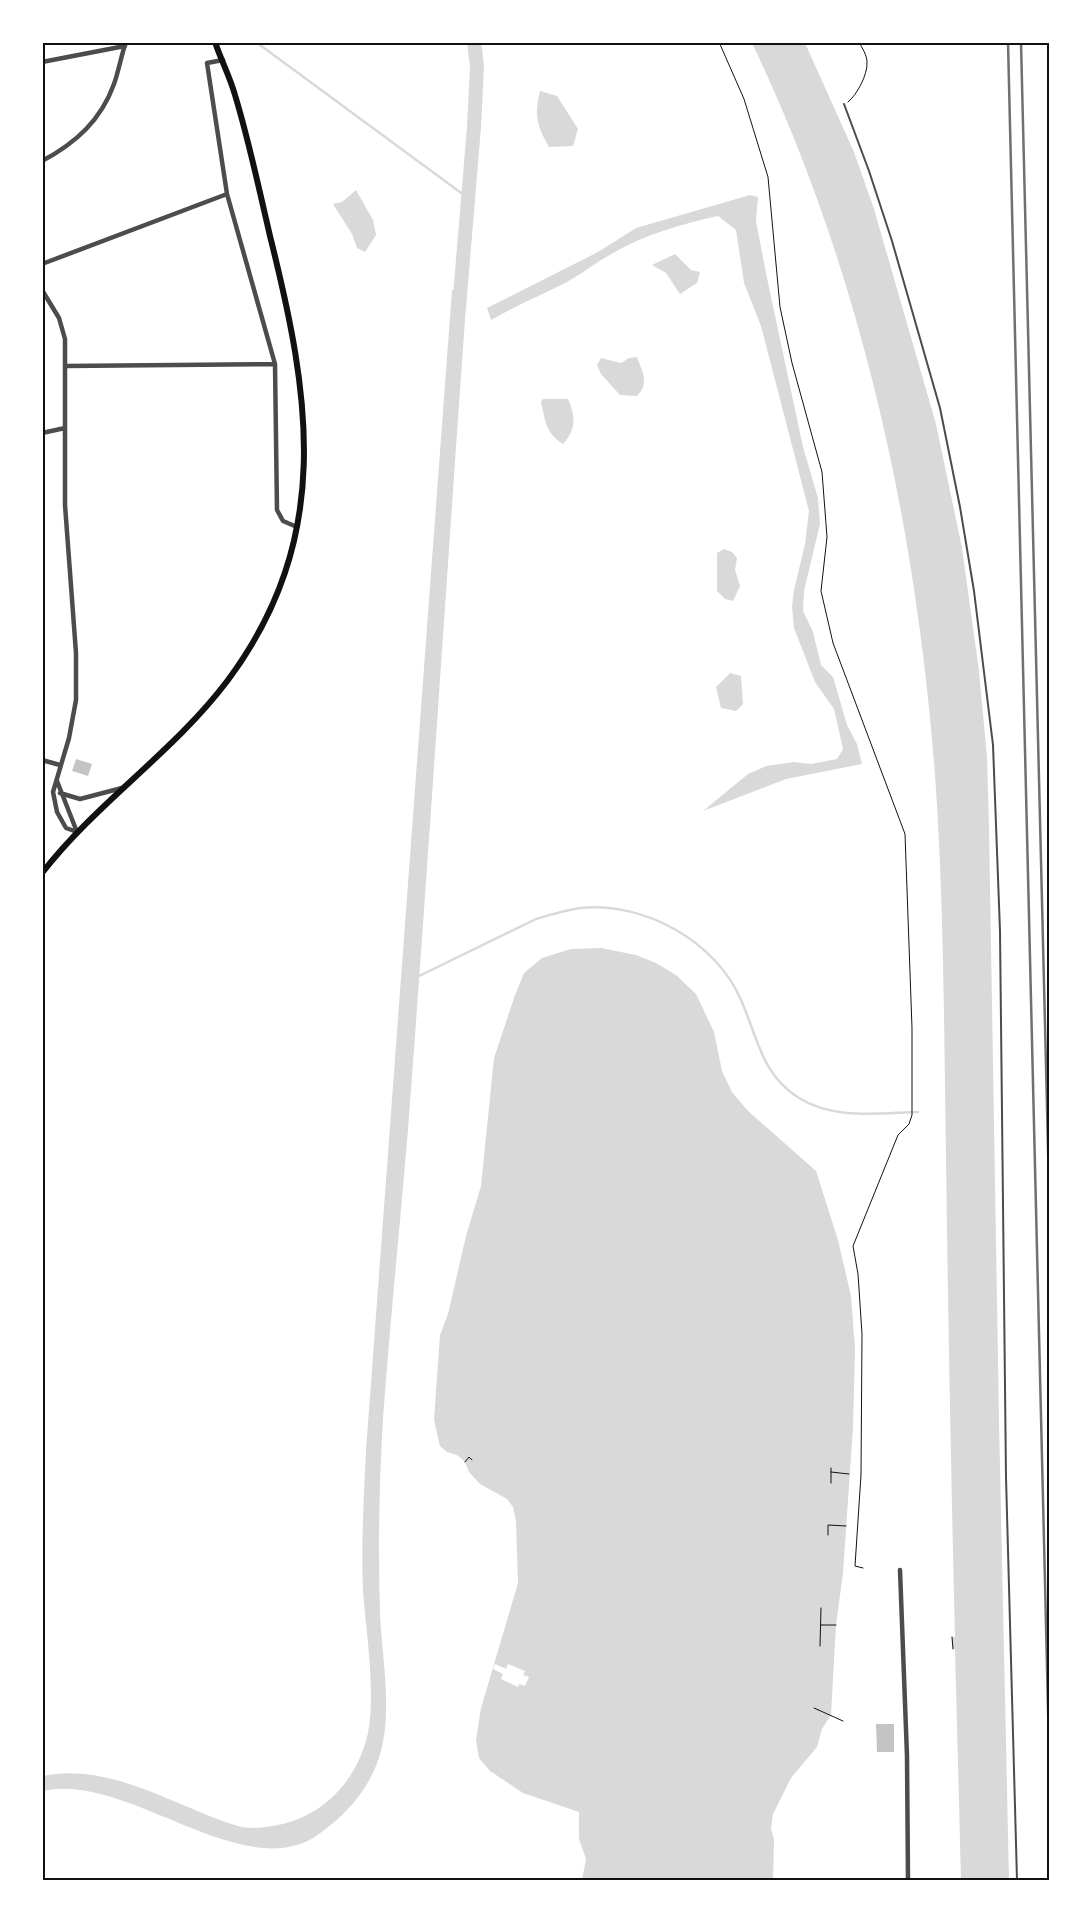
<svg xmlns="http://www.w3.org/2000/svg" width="1092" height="1923" viewBox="0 0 1092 1923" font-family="Jost,sans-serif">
<rect width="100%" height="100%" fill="#fff"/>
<!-- water -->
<path fill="#d9d9d9" d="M752 43H805L854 152 874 209 936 424 962 548 979 671 987 757 989 826 999 1421 1009 1880H961L955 1649H953L952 1637H955C951 1476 948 1316 946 1156 944 1034 944 911 936 789 918 533 863 275 752 43Z
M540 91 557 96 578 129 573 146 549 147C537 126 534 116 540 91Z
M356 190 373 220 376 235 365 252 357 248 352 234 333 204 342 202Z
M750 195 758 197 756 221 767 278 803 447 818 498 820 524 804 591 803 611 813 632 821 665 833 677 847 725 857 744 862 764 786 779 703 811 748 774 766 766 794 762 811 764 837 759 843 749 834 709 815 682 794 628 792 606 794 590 805 544 809 511 761 326 744 283 736 230 718 216C682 224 646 234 613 253 597 262 583 273 567 282 542 295 517 305 491 320L487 308 598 252 636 228Z
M675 254 691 270 700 272 697 283 680 294 666 273 652 265Z
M452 290 467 291C447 571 429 851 408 1130 400 1226 390 1322 383 1419 379 1484 378 1550 380 1615 382 1655 390 1696 384 1736 378 1778 353 1810 319 1834 244 1888 129 1772 43 1791V1776C112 1762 175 1807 238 1826 248 1829 261 1828 272 1826 321 1819 357 1782 368 1733 376 1693 366 1632 363 1590 361 1543 364 1496 366 1450Z
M637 357C642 371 650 383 637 396L620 395 601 374 597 365 601 358 621 363 629 358Z
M543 399H568C576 417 576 430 563 444 546 434 545 420 541 402Z
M724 549 732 552 737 558 735 570 740 586 733 601 725 599 717 591V553Z
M730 673 741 676 743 704 736 711 721 708 716 687Z
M601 948 636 955 656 963 676 975 696 994 714 1032 722 1071 732 1092 748 1111 816 1171 838 1240 851 1296 855 1349 853 1428 843 1573 836 1625 831 1715 822 1729 817 1747 791 1778 773 1814 771 1829 774 1839 773 1880H582L586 1859 579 1839V1812L523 1793 490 1771 479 1758 476 1740 481 1708 518 1583 516 1521 513 1507 507 1499 480 1484 469 1472 465 1462 457 1455 447 1452 440 1446 434 1420 440 1335 448 1314 466 1236 481 1186 494 1058 515 995 524 973 542 958 571 949Z"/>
<!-- pier -->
<path fill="#fff" d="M495 1664 506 1669 508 1664 525 1671 523 1675 529 1677 525 1686 519 1684 518 1687 501 1679 503 1674 493 1669Z"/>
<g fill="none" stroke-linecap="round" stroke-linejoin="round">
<!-- stream -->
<path stroke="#d9d9d9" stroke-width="2.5" d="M256 42 468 198
M417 977 536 919C550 915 565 910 580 908 643 901 716 941 741 1000 758 1038 761 1074 799 1098 834 1120 879 1113 918 1112"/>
<!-- river -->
<path stroke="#d9d9d9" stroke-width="14" d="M459 308 474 127 477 66 474 42"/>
</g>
<!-- building -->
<path fill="#c4c4c4" d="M76 759 92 764 88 776 72 771Z
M876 1724H894V1752H877Z"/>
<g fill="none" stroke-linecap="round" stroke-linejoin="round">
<!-- path -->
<path stroke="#111" stroke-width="1" d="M719 42 744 99 768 177 780 307 792 363 822 472 827 537 821 591 833 643 905 834 912 1028V1115L909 1124 898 1135 853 1246 858 1274 862 1334 861 1475 855 1566 863 1568
M848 102C857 95 868 74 867 62 867 55 862 48 859 42
M465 1462 469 1457 472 1460
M831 1472 849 1474
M831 1483V1468
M828 1535V1525L846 1526
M821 1625H836
M952 1637 953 1649
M820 1646 821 1608
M814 1708 843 1721"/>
<!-- service -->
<path stroke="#4c4c4c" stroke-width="2" d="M844 104 869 171 892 241 940 408 960 507 974 591 993 745 1000 931 1006 1477 1017 1880"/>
<!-- minor -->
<path stroke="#4c4c4c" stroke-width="4.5" d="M223 60 207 63 227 194 275 364 277 510 283 521 297 527
M42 62 125 46
M42 161C76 143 101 120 114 84 119 70 121 56 126 42
M42 264 227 194
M42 290 59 318 65 339V505L76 653V700L69 738 53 792 57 812 66 828 77 832
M66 366 275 364
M42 433 65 428
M42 760 60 765
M57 781 77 832
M60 793 80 799 122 788
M900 1570 907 1756 908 1880"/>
<!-- primary -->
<path stroke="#111" stroke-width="6" d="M42 873C97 802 174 752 228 680 334 537 310 396 270 236 259 189 249 141 235 95 230 77 221 60 215 42"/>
<!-- rail -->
<path stroke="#707070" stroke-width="2.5" d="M1008 42 1050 1791
M1021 42 1050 1229"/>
</g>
<!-- border -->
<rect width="1092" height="1923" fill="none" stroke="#ffffff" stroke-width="88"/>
<rect x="44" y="44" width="1004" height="1835" fill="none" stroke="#111" stroke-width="2"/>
</svg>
